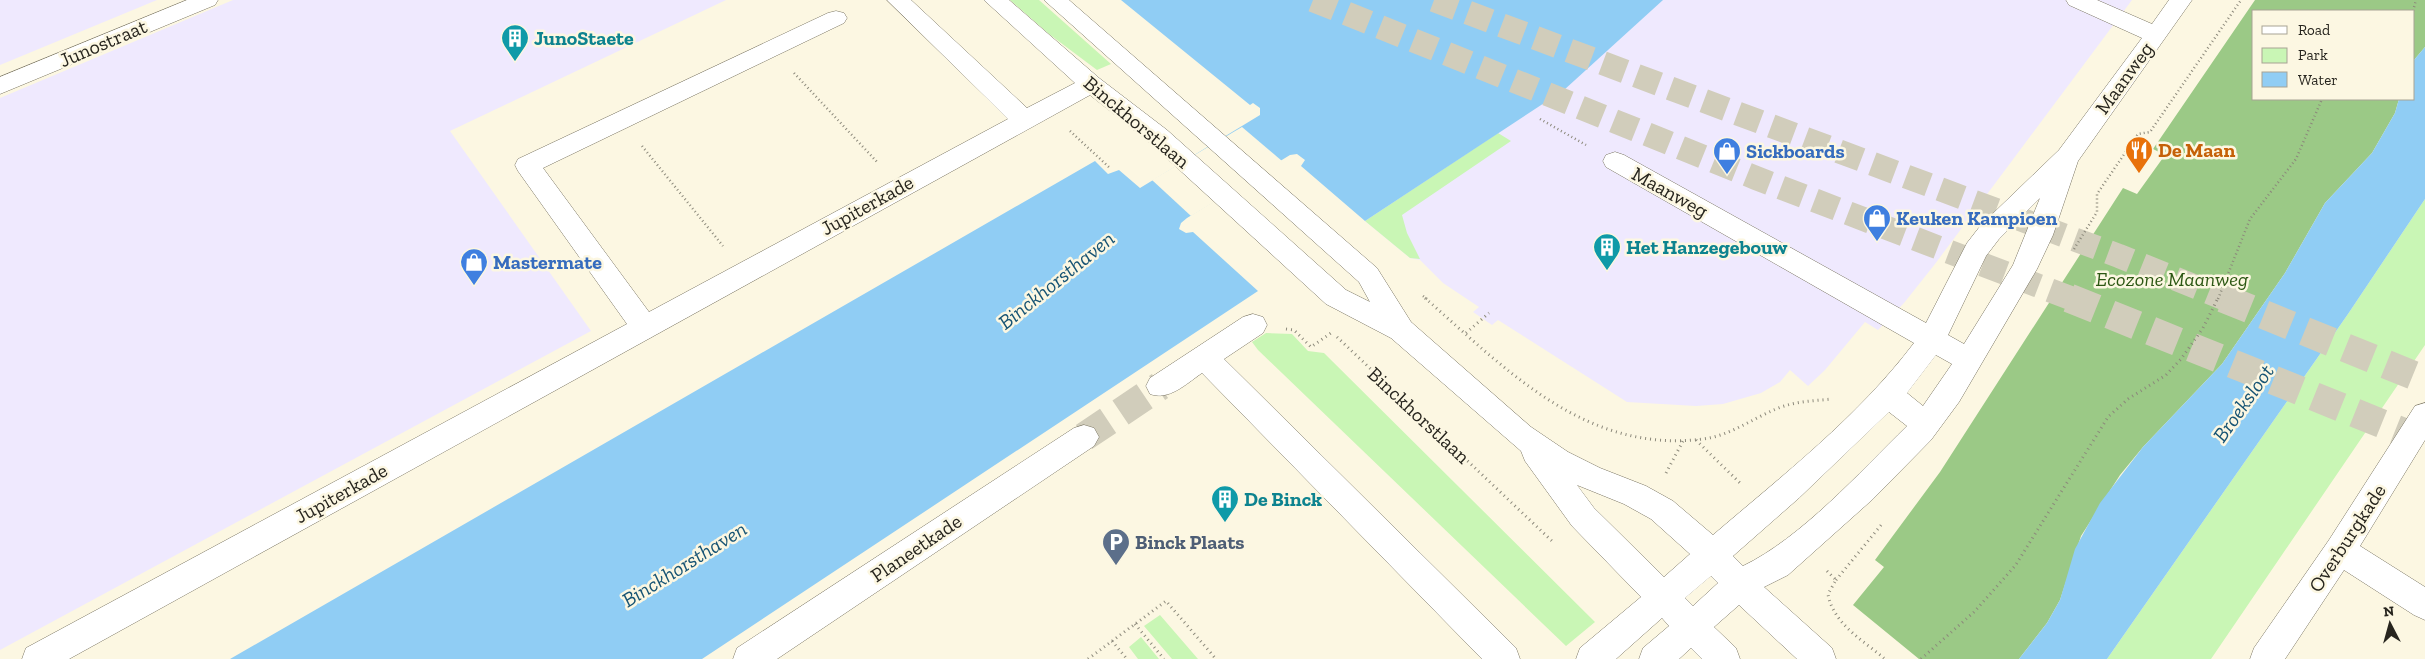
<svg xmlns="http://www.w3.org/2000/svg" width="2425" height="659" viewBox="0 0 2425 659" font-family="'Zilla Slab',serif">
<rect width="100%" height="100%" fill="#fcf7e2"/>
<!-- commercial -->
<path fill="#efe9fe" d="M0 0H157L0 65Z
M233 0H726L450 131 591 331 0 650V98Z
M1635 0H2132L1935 264 1904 303 1878 330 1865 322 1825 370 1808 386 1790 370 1780 382 1761 393 1723 404 1696 406 1627 402 1498 320 1492 325 1473 312 1479 307 1443 283 1420 260 1410 258 1365 221 1363 211Z"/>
<!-- green -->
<path fill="#c9f6b5" d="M1010 0H1039L1111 64 1097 70 1049 34Z
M1498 133 1511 141 1402 215 1407 233 1420 259 1410 258 1365 221Z
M2425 199V345L2211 659H2107L2348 314Z
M1266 333 1292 334 1308 351 1324 353 1595 622 1566 646 1258 350 1252 342Z
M1160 615 1198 659H1172L1144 626Z
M1141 637 1159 659H1138L1129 647Z"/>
<!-- forest -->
<path fill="#9bc986" d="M2255 0H2425V47L2414 60V11H2254V99H2399L2395 113 2372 153 2325 203 2285 273 2222 364 2143 447 2120 475 2081 536 2060 600 2047 623 2019 659H1919L1853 605 1884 567 1875 560 1940 472 2123 188 2137 194 2165 155 2153 149Z"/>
<!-- water -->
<path fill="#90cdf4" d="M1121 0H1663L1564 90 1365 221 1301 166 1305 160 1297 154 1290 155 1187 218 1181 223 1179 229 1186 233 1193 232 1258 291 702 659H230L1095 161 1108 174 1119 170 1140 188 1260 115V108L1253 103 1250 105Z
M2425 47V199L2348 314 2107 659H2019L2047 623 2060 600 2075 549 2100 503 2143 447 2222 364 2285 273 2325 203 2372 153 2395 113 2399 99H2414V60Z"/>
<!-- pier -->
<path fill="#fcf7e2" d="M1242 127 1282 161 1191 216 1152 180Z"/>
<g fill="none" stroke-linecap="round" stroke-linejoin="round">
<!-- minor-tunnel -->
<path stroke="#d1cdbb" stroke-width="29" stroke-dasharray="29 15" stroke-linecap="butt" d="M1084 437 1160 386"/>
<!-- major-tunnel-far1 -->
<path stroke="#d1cdbb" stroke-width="24" stroke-dasharray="24 12" stroke-linecap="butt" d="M1313 0 1756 178 2073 299
M1434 0 2119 256 2226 299"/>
<!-- major-tunnel -->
<path stroke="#d1cdbb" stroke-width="29" stroke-dasharray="29 15" stroke-linecap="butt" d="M2069 298 2425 441
M2223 298 2425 380"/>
<!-- minor casing -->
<g stroke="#7a7563" stroke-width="1">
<path id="minor" d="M187 0H218L215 5 0 94V77Z
M887 0H911L1027 108 1075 83 984 0H1009L1099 78 1167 130 1346 290 1370 302 1359 282 1044 0H1069L1377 268 1411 322 1531 427 1568 452 1600 468 1646 486 1673 501 1713 535C1783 475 1858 417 1914 343L1606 167 1603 161 1606 155 1615 152 1624 155 1926 323 1967 243 1981 225 2059 150 2142 38 2069 5 2066 0H2097L2152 24 2169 0H2192L2078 161 2053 235 2037 269 1959 402 1931 440 1873 499 1788 575 1764 587 1832 648 1836 659H1797L1739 605 1714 627 1736 648 1740 659H1702L1691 648 1679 659H1639L1643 648 1669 626 1662 618 1616 659H1576L1580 648 1641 597 1572 526 1525 461 1521 451 1391 338 1326 304 1149 142 1090 95 69 659H22L26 648 627 324 518 171 515 165 518 159 828 13 836 11 844 13 847 18 844 23 543 168 649 312 1008 119ZM2040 198 2013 265 1964 344 1948 335 1986 256 1999 239ZM1936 355 1952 364 1923 406 1907 393ZM1889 412 1907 426C1860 472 1801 538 1743 566L1733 556 1799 498ZM1577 485 1624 504 1651 519 1690 554 1664 577 1594 508ZM1711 576 1718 583 1693 606 1685 598Z
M1253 314 1263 317 1267 325 1263 333 1224 359 1516 648 1520 659H1482L1202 373C1186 384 1169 401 1150 394L1146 386 1150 378 1243 317Z
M2425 403V440L2360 546 2425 587V620L2414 615 2344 570 2285 659H2250L2254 648 2329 540 2415 406Z
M1084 425 1094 428 1099 437 1094 446 777 659H733L737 648 1074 428Z"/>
</g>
<!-- path-far1 -->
<path stroke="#8c897b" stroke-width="2.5" stroke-dasharray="1 3" stroke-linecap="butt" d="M2413 11 2416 0
M794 73 878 163
M1540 119 1586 145
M1070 131 1111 169
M642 146 723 246
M2074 249 2097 212V194L2138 134 2150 132 2241 0
M1423 296 1427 299
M2218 299 2250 219 2296 159 2322 99"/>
<!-- path -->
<path stroke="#8c897b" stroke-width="3" stroke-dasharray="1 4" stroke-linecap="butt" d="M1425 298C1506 369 1585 454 1703 439 1729 436 1752 419 1776 409 1795 401 1813 401 1832 399
M1286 329 1294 330 1311 347 1331 333
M1466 333 1489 313
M1337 337 1553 542
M1696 440 1740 483
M1666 473 1683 441
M1827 571 1836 580 1828 594C1833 624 1864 641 1885 659
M1836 580 1882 524
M1135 624 1164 659
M1112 641 1127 659
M1088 659 1166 601 1216 659
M1921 659 1974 612 2015 566 2108 417 2128 399 2166 375 2181 359 2203 328 2218 298"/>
<!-- minor -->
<use href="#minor" fill="#fff" fill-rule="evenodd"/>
</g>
<!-- icons -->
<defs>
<g id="building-pin" transform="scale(1.4375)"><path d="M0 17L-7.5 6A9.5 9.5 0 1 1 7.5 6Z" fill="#0f9aa8" stroke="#fcf7e2"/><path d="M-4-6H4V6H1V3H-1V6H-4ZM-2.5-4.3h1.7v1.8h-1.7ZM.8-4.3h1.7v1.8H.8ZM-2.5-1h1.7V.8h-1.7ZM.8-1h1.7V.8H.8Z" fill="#fff"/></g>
<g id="restaurant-pin" transform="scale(1.4375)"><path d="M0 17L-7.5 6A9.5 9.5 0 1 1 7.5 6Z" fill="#e8710a" stroke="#fcf7e2"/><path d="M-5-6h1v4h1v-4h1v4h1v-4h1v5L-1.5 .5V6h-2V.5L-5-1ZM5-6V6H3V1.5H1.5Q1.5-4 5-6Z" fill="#fff"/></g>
<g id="shop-pin" transform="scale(1.4375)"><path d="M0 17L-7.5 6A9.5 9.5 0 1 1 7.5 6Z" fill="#3f7fe0" stroke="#fcf7e2"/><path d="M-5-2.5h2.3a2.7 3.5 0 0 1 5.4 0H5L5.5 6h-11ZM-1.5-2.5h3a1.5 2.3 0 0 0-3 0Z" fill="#fff"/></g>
<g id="parking-pin" transform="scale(1.4375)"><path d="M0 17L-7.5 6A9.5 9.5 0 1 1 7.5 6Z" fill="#5c6f8a" stroke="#fcf7e2"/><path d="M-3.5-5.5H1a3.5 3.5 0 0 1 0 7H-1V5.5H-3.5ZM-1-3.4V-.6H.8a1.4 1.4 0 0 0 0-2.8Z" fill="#fff"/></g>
</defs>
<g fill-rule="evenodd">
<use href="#building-pin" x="515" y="38"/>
<use href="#restaurant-pin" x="2139" y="150"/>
<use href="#shop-pin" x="1727" y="151"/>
<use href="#shop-pin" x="1877" y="218"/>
<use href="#building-pin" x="1607" y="247"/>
<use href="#shop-pin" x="474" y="262"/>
<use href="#building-pin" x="1225" y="499"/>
<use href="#parking-pin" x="1116" y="542"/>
</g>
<g text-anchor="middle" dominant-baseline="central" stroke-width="5" stroke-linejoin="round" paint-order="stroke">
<!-- culture labels -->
<g font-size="20" font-weight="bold" fill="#0d838f" stroke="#fcf7e2" text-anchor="start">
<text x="534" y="38">JunoStaete</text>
<text x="1626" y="247">Het Hanzegebouw</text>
<text x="1244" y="499">De Binck</text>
</g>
<!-- street labels -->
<g font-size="20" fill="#27251e" stroke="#fcf7e2">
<text transform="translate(103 43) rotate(-23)">Junostraat</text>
<text transform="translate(2124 78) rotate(-54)">Maanweg</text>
<text transform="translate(1137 122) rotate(40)">Binckhorstlaan</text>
<text transform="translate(1670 192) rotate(29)">Maanweg</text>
<text transform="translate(867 205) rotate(-29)">Jupiterkade</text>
<text transform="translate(1419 415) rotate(43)">Binckhorstlaan</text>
<text transform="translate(341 493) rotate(-29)">Jupiterkade</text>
<text transform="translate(2347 538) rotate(-57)">Overburgkade</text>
<text transform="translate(916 548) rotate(-34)">Planeetkade</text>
</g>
<!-- food labels -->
<g font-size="20" font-weight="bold" fill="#c56008" stroke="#fcf7e2" text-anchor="start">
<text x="2158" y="150">De Maan</text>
</g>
<!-- shop labels -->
<g font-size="20" font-weight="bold" fill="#366cbe" stroke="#fcf7e2" text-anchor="start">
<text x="1746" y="151">Sickboards</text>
<text x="1896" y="218">Keuken Kampioen</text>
<text x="493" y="262">Mastermate</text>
</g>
<!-- park labels -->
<g font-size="20" font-style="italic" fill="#2c5713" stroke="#fcf7e2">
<text x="2172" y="279">Ecozone Maanweg</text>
</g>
<!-- service labels -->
<g font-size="20" font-weight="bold" fill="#4e5e75" stroke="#fcf7e2" text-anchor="start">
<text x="1135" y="542">Binck Plaats</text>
</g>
<!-- water labels -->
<g font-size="21" font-style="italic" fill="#175474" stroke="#fcf7e2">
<text transform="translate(1056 280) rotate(-39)">Binckhorsthaven</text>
<text transform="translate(2243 403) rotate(-55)">Broeksloot</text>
<text transform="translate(684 564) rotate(-32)">Binckhorsthaven</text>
</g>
</g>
<!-- legend -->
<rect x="2252" y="10" width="162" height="90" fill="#fcf7e2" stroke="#a7a394"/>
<rect x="2262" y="26" width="25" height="8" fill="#ffffff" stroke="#a7a394"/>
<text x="2298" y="35" font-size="15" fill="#27251e">Road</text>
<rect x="2262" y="48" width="25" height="15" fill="#c9f6b5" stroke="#a7a394"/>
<text x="2298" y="60" font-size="15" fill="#27251e">Park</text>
<rect x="2262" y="72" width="25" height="15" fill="#90cdf4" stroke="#a7a394"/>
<text x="2298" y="85" font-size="15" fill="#27251e">Water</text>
<!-- north arrow -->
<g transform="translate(2390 624) rotate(354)" stroke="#fcf7e2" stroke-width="4" paint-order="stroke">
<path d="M0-4L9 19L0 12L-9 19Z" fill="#27251e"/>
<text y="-8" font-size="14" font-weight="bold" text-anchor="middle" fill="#27251e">N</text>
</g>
</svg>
